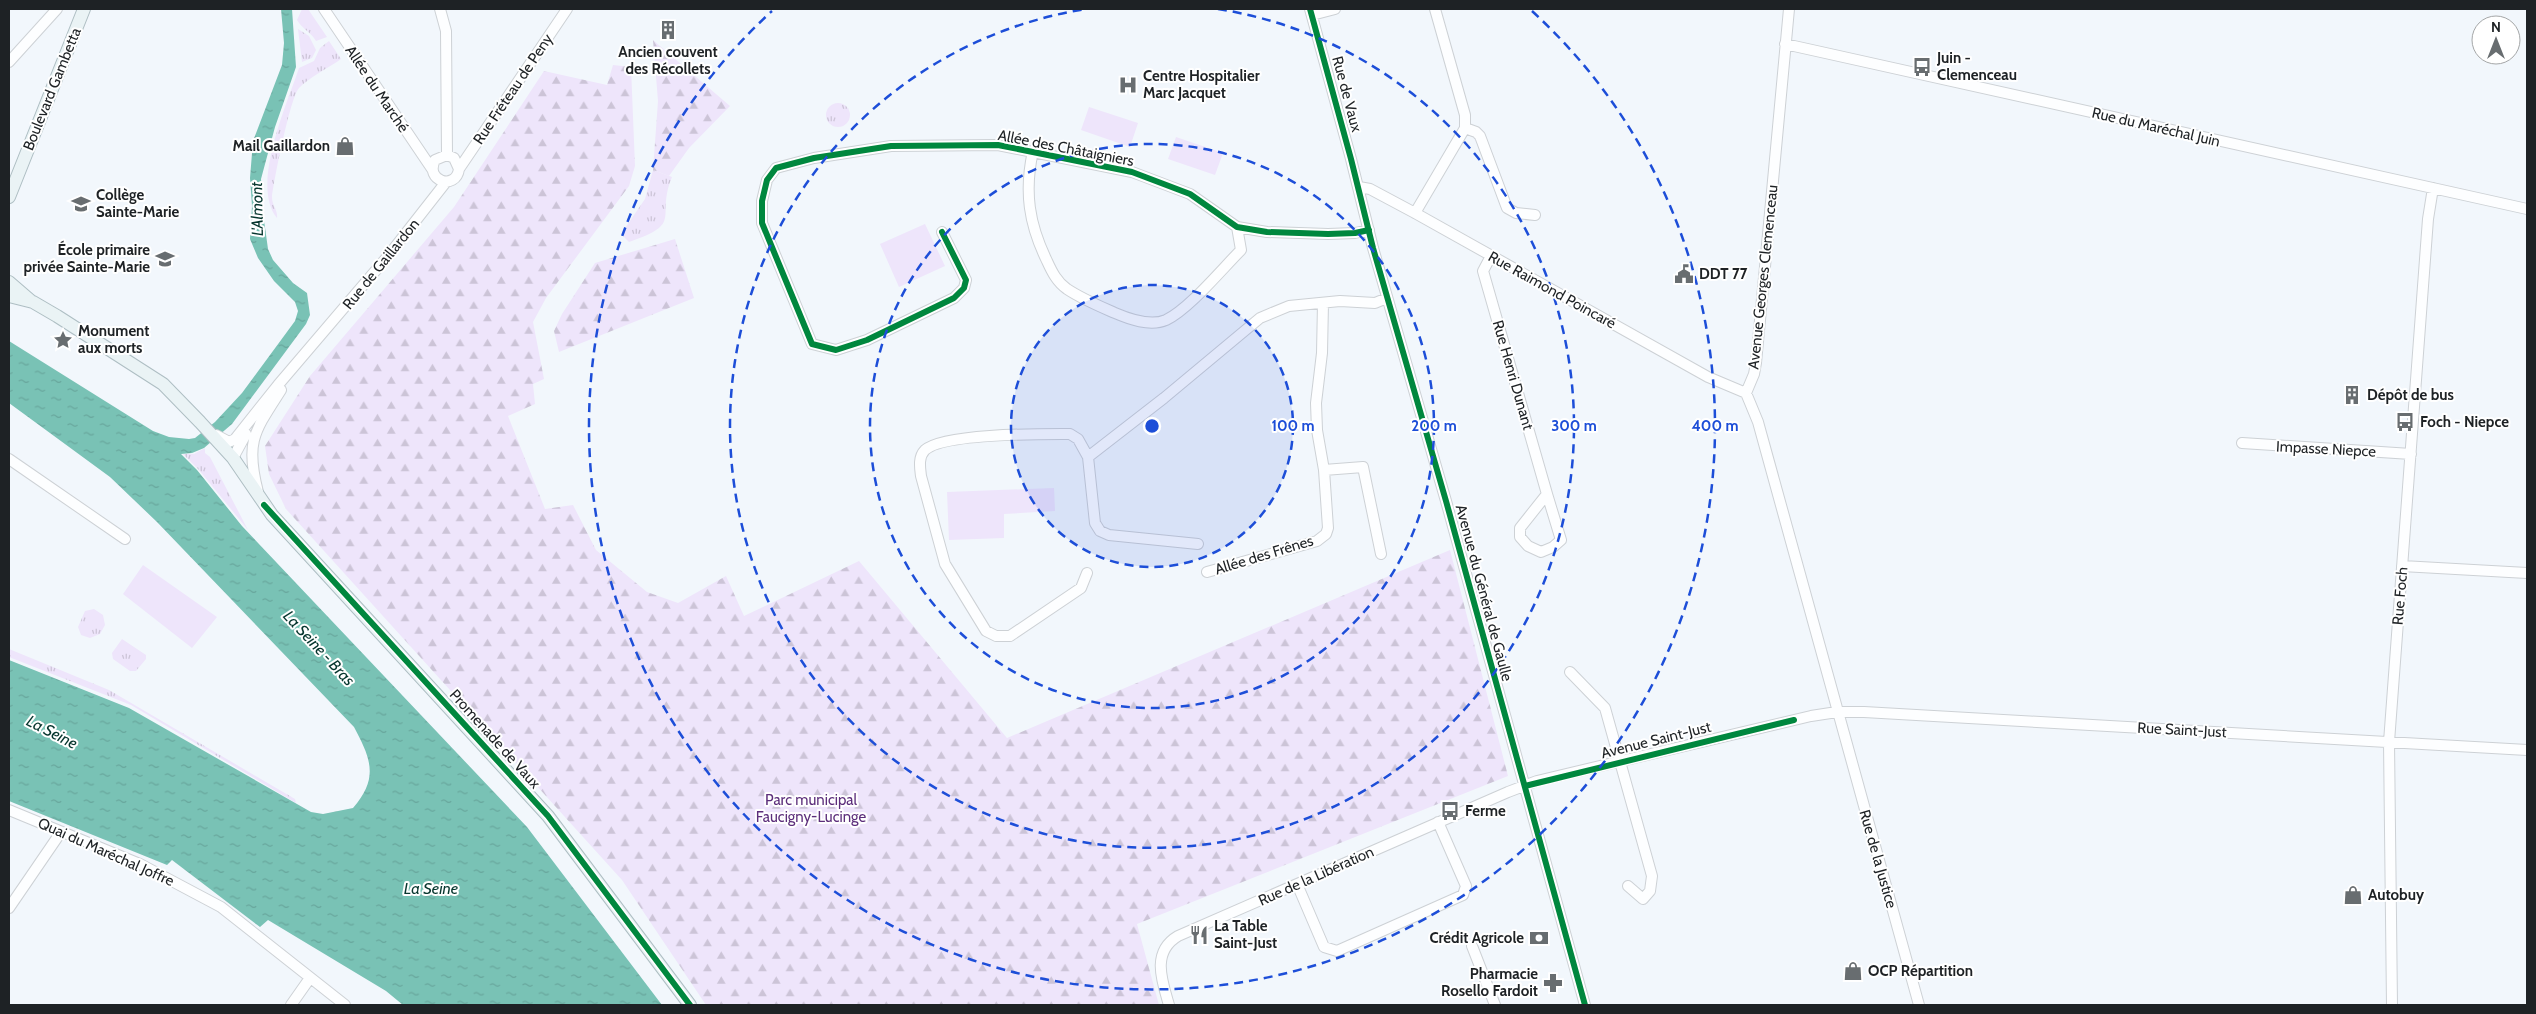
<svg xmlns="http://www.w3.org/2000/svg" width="2536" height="1014" viewBox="0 0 2536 1014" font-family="Cabin,sans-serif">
<defs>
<pattern id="grass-tufts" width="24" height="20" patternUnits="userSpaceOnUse" patternTransform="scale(1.25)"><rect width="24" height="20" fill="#eee5fb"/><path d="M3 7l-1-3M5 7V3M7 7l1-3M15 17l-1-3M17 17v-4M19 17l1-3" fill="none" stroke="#ccc4d7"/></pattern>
<pattern id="forest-firs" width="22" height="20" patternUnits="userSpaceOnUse" patternTransform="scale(1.25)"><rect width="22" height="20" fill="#eee5fb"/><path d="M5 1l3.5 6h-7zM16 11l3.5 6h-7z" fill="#ccc4d7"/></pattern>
<pattern id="water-ripples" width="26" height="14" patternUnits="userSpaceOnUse" patternTransform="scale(1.25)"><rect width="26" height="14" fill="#79c2b5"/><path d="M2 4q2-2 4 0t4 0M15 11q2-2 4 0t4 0" fill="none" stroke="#68a69c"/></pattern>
</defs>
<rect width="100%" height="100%" fill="#f2f7fc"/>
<!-- grass -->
<path fill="url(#grass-tufts)" d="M302 9H308L327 37 316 41C311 32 302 29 297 20Z
M298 29 309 36 316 50 312 58 302 62Z
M329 41 341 59C330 67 308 78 299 88 290 98 274 180 272 197 272 206 278 210 277 218 250 186 287 104 299 68L314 61 320 48Z
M826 115a12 12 0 1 1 24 0a12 12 0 1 1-24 0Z
M653 170 672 177C655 218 685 223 629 242L621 234 645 199Z
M205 448V453L210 457 248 530 199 470 183 454H194Z
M94 609 103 615 105 625 100 634 90 638 81 635 78 627 85 611Z
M122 639 146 655V659L136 671H130L113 659 112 653Z
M9 649 109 690 295 799 296 803 131 705 9 657Z"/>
<!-- forest -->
<path fill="url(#forest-firs)" d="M653 40 730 106 689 148 669 176 653 170 658 101Z
M613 65 631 67 635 166 629 186 546 298 533 322 544 379 533 384 535 404 508 416 545 509 573 505 596 550 647 592 678 603 726 576 744 616 859 561 1007 738 1450 550 1508 776 1137 924 1159 1005H706L622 880 286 509 269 474 265 446 310 376 454 207 544 71 607 85Z
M675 239 694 298 559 352 554 331 562 314 595 263Z"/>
<!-- garden -->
<path fill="#eee5fb" d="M1089 107 1138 123 1130 147 1081 130Z
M1176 137 1223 153 1215 175 1168 159Z
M925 224 945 266 899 287 880 244Z
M1054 488 1055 511 1004 514V538L949 540 947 492Z
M143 565 217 617 192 648 123 594Z"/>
<!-- water -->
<path fill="url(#water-ripples)" d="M281 9H292L296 67 275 127 261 179 263 213 268 249 273 260 293 283 307 293 310 315 306 324 232 424 204 448 192 453 181 454 197 470 242 526 527 827 662 1005H403L386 991 268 920 260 927 172 860 167 865 9 801V660L129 708 311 812 323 814 353 808C379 778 371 759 354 727L157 522 110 477 9 403V341L153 431 169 437 189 439 195 438 215 422 242 393 295 321 298 311 295 302 274 281 258 258 250 239 252 206 250 178 253 141 282 65 284 43Z"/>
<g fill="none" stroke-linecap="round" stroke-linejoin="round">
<!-- minor casing -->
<g stroke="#cdd1d5" stroke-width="12">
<path id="minor" d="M324 9 432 169
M440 9 446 31 447 155
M1310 9 1351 159 1373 248 1446 501 1585 1005
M1435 9 1465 115V128
M1312 15 1335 9
M1785 44 2527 209
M9 62 57 9
M1465 128 1476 132 1480 136 1507 208 1516 213 1535 215
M1033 151C1024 192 1029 224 1047 261 1052 272 1057 282 1067 289 1082 299 1099 306 1115 313 1129 319 1150 327 1166 320 1189 309 1222 269 1241 250L1237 227
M459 169 454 158 447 155 435 160C424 181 456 191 459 169L567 9
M1359 187 1370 189 1415 213 1708 377 1746 393
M1415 213 1465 128
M942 232 966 280 964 288 954 298 867 340 836 350 812 344 762 223V201L767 180 776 168 814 158 891 146 998 145 1132 172 1190 194 1237 227 1267 232 1328 234 1355 233 1369 230
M1491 256 1483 271 1547 494 1520 528V537L1528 546 1541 552 1553 547 1561 540 1547 494
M1746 393 1758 422 1919 1005
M1746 393 1754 374 1756 363 1789 9
M216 435 229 442 235 439 278 385 388 256 446 182
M2242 443 2411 454
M233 458 246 434
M9 459 125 539
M1324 470 1363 467 1381 554
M258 492C245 442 254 432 281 390
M1198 544 1109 535 1100 531 1095 523 1088 457 1164 398 1260 318 1289 306 1340 301 1375 303 1387 298
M2402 566 2527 573
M1207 572 1317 541 1326 534 1328 528 1324 470 1317 430 1316 403 1322 353 1323 303
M1087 573 1081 588 1010 636H996L986 631 945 564 921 476C920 468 918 457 925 450 944 433 1042 434 1070 434L1078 439 1088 457
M1570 672 1605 708 1652 876 1650 891 1643 899 1628 886
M9 810 140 864 221 907 345 1005
M1297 884 1324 947 1337 951 1463 895 1466 886 1438 822
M9 908 61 832
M1472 946 1495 1005
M291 1005 310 978
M1169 1005C1162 981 1151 952 1178 936L1508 792 1537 781 1811 716 1837 712H1864L2527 750
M2392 1005 2389 742 2428 219 2433 188"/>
</g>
<!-- major casing -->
<g stroke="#aebec3" stroke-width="14">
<path id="major" d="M9 197 84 9
M9 282 31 301
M9 296 33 302 57 316 163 384 200 422 233 458 272 515 548 816 690 1005"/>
</g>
<!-- minor -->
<use href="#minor" stroke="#fdfeff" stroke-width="10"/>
<!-- major -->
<use href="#major" stroke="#eaf3f5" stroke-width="12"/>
<!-- cycleway casing -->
<g stroke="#fff" stroke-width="9">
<path id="cycleway" d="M1310 9 1351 159 1373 248 1446 501 1585 1005
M942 232 966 280 964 288 954 298 867 340 836 350 812 344 762 223V201L767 180 776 168 814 158 891 146 998 145 1132 172 1190 194 1237 227 1267 232 1328 234 1355 233 1369 230
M264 505 548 816 690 1005
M1525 786 1794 720"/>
</g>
<!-- cycleway -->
<use href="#cycleway" stroke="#00873e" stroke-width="6"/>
</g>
<!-- distance rings -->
<circle cx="1152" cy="426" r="141" fill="#1d4ed8" fill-opacity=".12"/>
<g fill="none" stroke="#1d4ed8" stroke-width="2.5" stroke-dasharray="9 6">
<circle cx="1152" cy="426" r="141"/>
<circle cx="1152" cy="426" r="282"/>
<path d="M1218 9A422 422 0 1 1 1086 9"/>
<path d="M1532 11A563 563 0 1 1 772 11"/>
</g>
<!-- icons -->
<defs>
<g id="building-bare" transform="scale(1.5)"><path d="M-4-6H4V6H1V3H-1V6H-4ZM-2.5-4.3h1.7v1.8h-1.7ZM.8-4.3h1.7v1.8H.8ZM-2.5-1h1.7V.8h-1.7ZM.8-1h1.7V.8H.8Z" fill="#686d70" stroke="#fff" stroke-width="2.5" paint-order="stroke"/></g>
<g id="bus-bare" transform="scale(1.5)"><path d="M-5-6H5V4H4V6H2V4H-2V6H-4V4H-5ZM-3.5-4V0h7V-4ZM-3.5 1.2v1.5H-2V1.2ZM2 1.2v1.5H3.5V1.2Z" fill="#686d70" stroke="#fff" stroke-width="2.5" paint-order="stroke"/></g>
<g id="hospital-bare" transform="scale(1.5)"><path d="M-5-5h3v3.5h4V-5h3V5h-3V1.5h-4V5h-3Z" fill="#686d70" stroke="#fff" stroke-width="2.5" paint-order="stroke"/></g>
<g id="shop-bare" transform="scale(1.5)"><path d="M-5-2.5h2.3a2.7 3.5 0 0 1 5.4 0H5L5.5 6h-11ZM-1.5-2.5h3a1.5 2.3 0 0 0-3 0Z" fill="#686d70" stroke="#fff" stroke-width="2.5" paint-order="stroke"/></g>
<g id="school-bare" transform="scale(1.5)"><path d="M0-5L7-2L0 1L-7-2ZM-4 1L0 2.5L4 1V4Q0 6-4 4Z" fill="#686d70" stroke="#fff" stroke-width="2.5" paint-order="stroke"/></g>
<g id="civic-bare" transform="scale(1.5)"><path d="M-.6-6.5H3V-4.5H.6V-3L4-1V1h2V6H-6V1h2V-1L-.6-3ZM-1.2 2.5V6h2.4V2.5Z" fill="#686d70" stroke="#fff" stroke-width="2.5" paint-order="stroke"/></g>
<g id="sight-bare" transform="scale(1.5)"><path d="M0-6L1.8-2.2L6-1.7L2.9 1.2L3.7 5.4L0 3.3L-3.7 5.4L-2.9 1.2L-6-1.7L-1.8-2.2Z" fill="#686d70" stroke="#fff" stroke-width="2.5" paint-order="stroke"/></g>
<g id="restaurant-bare" transform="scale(1.5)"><path d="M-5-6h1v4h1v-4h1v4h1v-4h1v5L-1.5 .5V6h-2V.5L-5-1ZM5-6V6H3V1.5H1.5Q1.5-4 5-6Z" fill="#686d70" stroke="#fff" stroke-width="2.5" paint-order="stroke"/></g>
<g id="bank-bare" transform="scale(1.5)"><path d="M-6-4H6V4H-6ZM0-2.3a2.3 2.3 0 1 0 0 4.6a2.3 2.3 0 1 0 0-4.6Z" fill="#686d70" stroke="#fff" stroke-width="2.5" paint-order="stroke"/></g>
<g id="pharmacy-bare" transform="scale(1.5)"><path d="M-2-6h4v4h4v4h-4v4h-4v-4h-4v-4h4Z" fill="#686d70" stroke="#fff" stroke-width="2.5" paint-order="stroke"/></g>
</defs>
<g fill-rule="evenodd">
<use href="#building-bare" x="668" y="30"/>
<use href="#bus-bare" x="1922" y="67"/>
<use href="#hospital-bare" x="1128" y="85"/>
<use href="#shop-bare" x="345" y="146"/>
<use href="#school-bare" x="81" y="204"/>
<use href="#school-bare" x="165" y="259"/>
<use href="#civic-bare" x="1684" y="274"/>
<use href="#sight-bare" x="63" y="340"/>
<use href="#building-bare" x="2352" y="395"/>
<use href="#bus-bare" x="2405" y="422"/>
<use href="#bus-bare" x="1450" y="811"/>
<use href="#shop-bare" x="2353" y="895"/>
<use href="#restaurant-bare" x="1199" y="935"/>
<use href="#bank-bare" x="1539" y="938"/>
<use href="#shop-bare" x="1853" y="971"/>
<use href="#pharmacy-bare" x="1553" y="983"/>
</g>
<g text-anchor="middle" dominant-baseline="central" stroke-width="4" stroke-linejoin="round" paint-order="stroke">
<!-- poi labels -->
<g font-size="15" font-weight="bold" fill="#1e2225" stroke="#fff" text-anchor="start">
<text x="668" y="52" text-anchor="middle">Ancien couvent<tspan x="668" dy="17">des Récollets</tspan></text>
<text x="1937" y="58">Juin -<tspan x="1937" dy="17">Clemenceau</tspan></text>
<text x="1143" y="76">Centre Hospitalier<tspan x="1143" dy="17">Marc Jacquet</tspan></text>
<text x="330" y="146" text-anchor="end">Mail Gaillardon</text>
<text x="96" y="195">Collège<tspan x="96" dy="17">Sainte-Marie</tspan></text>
<text x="150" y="250" text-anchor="end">École primaire<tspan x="150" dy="17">privée Sainte-Marie</tspan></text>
<text x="1699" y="274">DDT 77</text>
<text x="78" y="331">Monument<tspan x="78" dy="17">aux morts</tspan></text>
<text x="2367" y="395">Dépôt de bus</text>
<text x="2420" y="422">Foch - Niepce</text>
<text x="1465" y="811">Ferme</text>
<text x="2368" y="895">Autobuy</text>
<text x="1214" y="926">La Table<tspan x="1214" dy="17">Saint-Just</tspan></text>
<text x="1524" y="938" text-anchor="end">Crédit Agricole</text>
<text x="1868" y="971">OCP Répartition</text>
<text x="1538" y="974" text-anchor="end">Pharmacie<tspan x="1538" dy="17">Rosello Fardoit</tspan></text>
</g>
<!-- street labels -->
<g font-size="15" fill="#1e2225" stroke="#fff">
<text transform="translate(52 89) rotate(-68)">Boulevard Gambetta</text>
<text transform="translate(377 89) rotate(56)">Allée du Marché</text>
<text transform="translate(513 89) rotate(-56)">Rue Fréteau de Peny</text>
<text transform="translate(1347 94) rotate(75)">Rue de Vaux</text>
<text transform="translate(2156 127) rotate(13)">Rue du Maréchal Juin</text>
<text transform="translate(1066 148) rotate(11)">Allée des Châtaigniers</text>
<text transform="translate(381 264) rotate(-51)">Rue de Gaillardon</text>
<text transform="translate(1763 277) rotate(-84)">Avenue Georges Clemenceau</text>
<text transform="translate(1552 290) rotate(29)">Rue Raimond Poincaré</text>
<text transform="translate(1513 375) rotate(74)">Rue Henri Dunant</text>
<text transform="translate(2326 449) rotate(3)">Impasse Niepce</text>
<text transform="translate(1264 555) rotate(-17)">Allée des Frênes</text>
<text transform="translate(1484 593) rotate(75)">Avenue du Général de Gaulle</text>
<text transform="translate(2400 596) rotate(-85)">Rue Foch</text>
<text transform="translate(2182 730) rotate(3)">Rue Saint-Just</text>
<text transform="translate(495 739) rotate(48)">Promenade de Vaux</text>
<text transform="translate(1656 740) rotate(-14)">Avenue Saint-Just</text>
<text transform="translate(106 852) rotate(24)">Quai du Maréchal Joffre</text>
<text transform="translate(1878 859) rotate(74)">Rue de la Justice</text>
<text transform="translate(1316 876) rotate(-24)">Rue de la Libération</text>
</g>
<!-- park labels -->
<g font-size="15" fill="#5c2e7b" stroke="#fff">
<text x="811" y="800">Parc municipal<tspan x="811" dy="17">Faucigny-Lucinge</tspan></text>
</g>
<!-- water labels -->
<g font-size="16" font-style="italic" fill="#06362e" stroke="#fff">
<text transform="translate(257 209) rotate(-91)">L'Almont</text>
<text transform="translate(319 648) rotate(47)">La Seine - Bras</text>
<text transform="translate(52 732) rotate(27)">La Seine</text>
<text x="431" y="888">La Seine</text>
</g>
</g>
<circle cx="1152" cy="426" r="8" fill="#1d4ed8" stroke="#fff" stroke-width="2.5"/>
<g font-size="15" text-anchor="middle" font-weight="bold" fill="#1d4ed8" stroke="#fff" stroke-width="4" stroke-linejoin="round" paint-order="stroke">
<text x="1293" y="431">100 m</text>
<text x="1434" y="431">200 m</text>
<text x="1574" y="431">300 m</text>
<text x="1715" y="431">400 m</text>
</g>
<!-- border -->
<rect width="2536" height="1014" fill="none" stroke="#1e2225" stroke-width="20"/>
<!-- north arrow -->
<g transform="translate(2496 40)"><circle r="24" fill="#ffffff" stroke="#a5a7a8"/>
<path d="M0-4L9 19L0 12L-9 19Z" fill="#686d70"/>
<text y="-8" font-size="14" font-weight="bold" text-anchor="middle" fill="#1e2225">N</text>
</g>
</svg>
